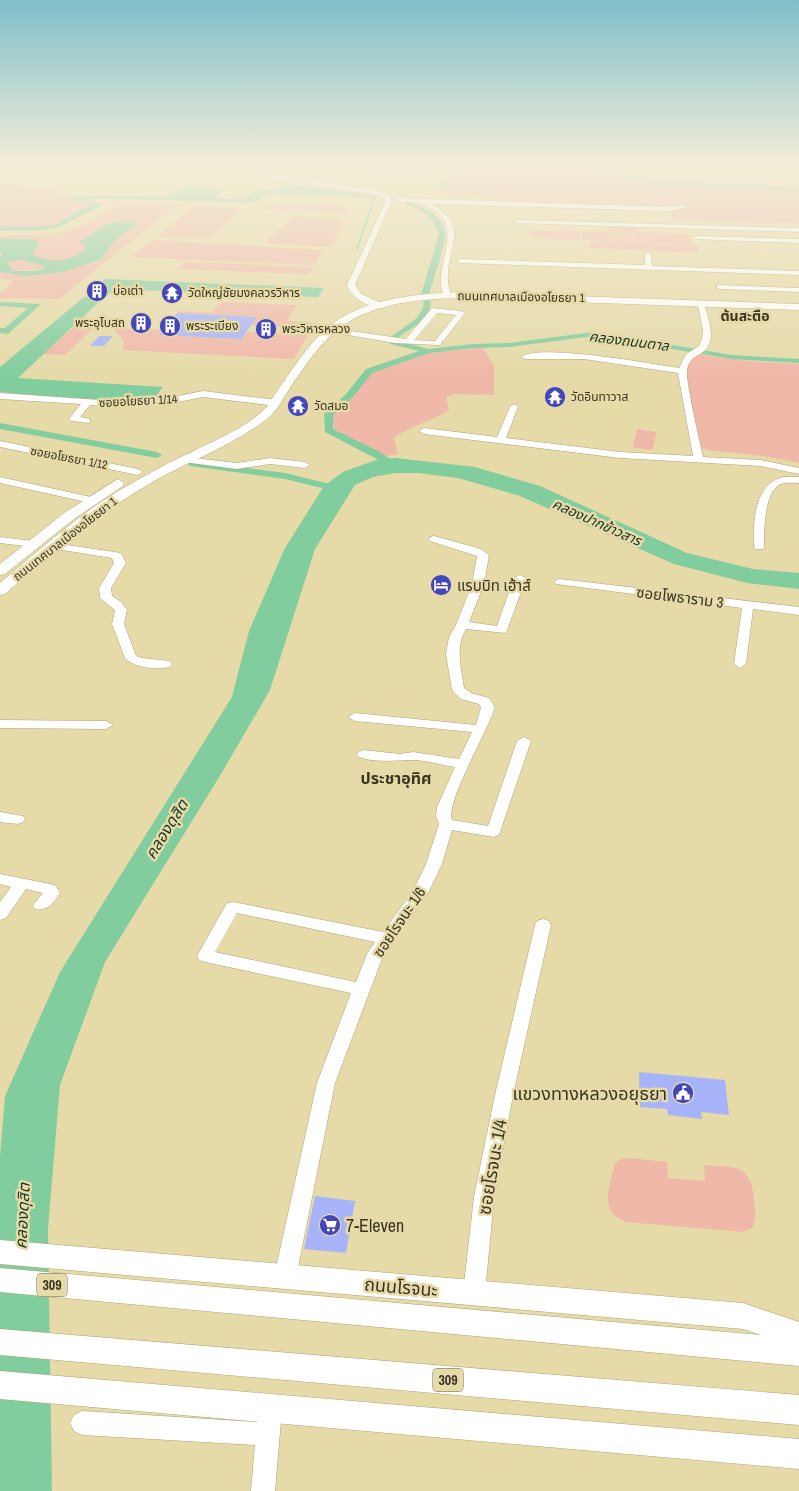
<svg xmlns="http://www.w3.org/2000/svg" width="799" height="1491" viewBox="0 0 799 1491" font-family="'Archivo Narrow','Noto Sans Thai',sans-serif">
<rect width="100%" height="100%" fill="#e6daa9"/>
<!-- green -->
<path fill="#f0b8a9" d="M461 167H553L619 176 657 185 727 189H782L799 191V224L674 220 669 209 491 202 492 196 447 193 442 188Z
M0 184 57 187 54 194 74 193 71 200 90 202V205L54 225 36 227 0 226Z
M131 203 177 205 123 248 117 250 119 251 59 299 0 298V293L12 283V281L0 278V272L11 275 67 271 102 260 115 240 138 225 85 238 86 248C72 262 53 264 34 256L32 253 39 245 37 241 31 239 0 238V236C25 233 50 238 74 228 94 221 110 206 131 203Z
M315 203 337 204 347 209 346 213 251 208Z
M196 205 244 208 207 239 157 237 193 206Z
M292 217 295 216 343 220 334 244 326 247 265 243Z
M607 226 638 227 639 232 690 234 691 244 635 242 634 232 607 231Z
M530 230 580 231V240L529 238Z
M582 231 633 233 634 242 582 240Z
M155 240 320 250 323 251 314 265 130 257 150 241Z
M594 241 695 245 698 246V253L589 248 590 242Z
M22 260 45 266 44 269 13 271 7 262Z
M184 262H185L313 267 309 274 179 269Z
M221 302 297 305 287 321 315 323 294 359 123 350 124 340 113 329 114 328 163 330 159 335 241 339 247 332 291 334 295 327 251 325 256 317 177 313 179 311 212 313Z
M75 326 94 327 65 355 42 354Z
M472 348H483L494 366V395L455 394 446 397 449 410C431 422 411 425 394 438L398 454 385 456 334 429 332 414 351 396 371 372 430 352Z
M695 354 749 361 799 364V463L763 456 706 450 701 447 684 371Z
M639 429 656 432 653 449 649 450 633 447 637 430Z
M630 1158 667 1162 668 1178 705 1181 704 1165C736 1168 752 1163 754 1202 755 1211 757 1220 752 1228L743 1232 626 1222C597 1210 610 1187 615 1163L621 1159Z"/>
<!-- water -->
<path fill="#82cd9e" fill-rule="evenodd" d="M289 184 370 195 378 198 268 193 258 201 249 203 95 198 90 200 102 204 99 207 59 227 45 230 0 231V226L36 227 54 225 90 205V202L71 200 72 196H166L186 187 223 189 215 198 243 199 255 191 277 190Z
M117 222H132L138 225 115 240 102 259 67 271 48 274 24 276 0 272V257L2 254 0 252V238L32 239 38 241 39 245 32 253 34 255C52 264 72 262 86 248L80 242 82 240 110 223ZM22 260 44 266V269L35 271H13L7 262Z
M105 279 324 288 318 297 114 289 106 297 86 295Z
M84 297 103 298 18 378 163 387 153 400H80L0 392V367Z
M0 302 41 304 8 334 0 333V328H5L28 308 0 306Z
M396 458 475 467 540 486 687 553 753 569 799 573V589L747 583 674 564 520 496 458 478 418 473H395L373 477 355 485 315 549 270 690 221 774 105 962 60 1085 48 1229 52 1491H0V1157L5 1096 60 972 232 697 249 631 285 548 324 486 343 472 376 460Z"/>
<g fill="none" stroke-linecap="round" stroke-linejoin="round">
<!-- stream -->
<path stroke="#82cd9e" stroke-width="2" d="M357 249 375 197"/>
<!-- canal -->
<path fill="#82cd9e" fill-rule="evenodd" d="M455 167H461L442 189H438V187Z
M561 167H577L624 173 657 181 799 187V191L657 185 624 177Z
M407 202C422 206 444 215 445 233 446 243 432 283 429 295L425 297 421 295 439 234C434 217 421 209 405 205Z
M424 299 431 301C430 323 410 327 395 340L428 349 473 344 509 343 594 332 732 355 799 359V363L732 359 594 336 509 347 473 348 429 353 372 373 352 398 333 415V429L378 451 397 463 399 465 394 468 325 432 324 414 346 394 366 369 419 351 390 344 388 339 417 318 423 308Z
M0 423 157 452 162 455 157 458 0 429Z
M193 461 285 473 342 487 343 489 338 492 285 479 190 466 188 464Z"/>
</g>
<!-- building -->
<path fill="#a7b4fa" d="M177 313 257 317 241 339 159 335Z
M99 336H113L104 346H90Z
M639 1072 725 1080 729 1115 701 1112 702 1119 668 1115 667 1109 640 1107Z
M315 1196 355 1201 346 1253 304 1249Z"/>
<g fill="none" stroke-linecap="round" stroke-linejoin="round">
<!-- minor casing -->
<g stroke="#afa475" stroke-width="1">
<path id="minor" d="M212 167H225L377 191 390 196 391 203 355 285 361 294 384 304V308C370 309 351 298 347 285L385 203V198L376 195Z
M367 171 438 172 441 174 438 176 365 174Z
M396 198 669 207 684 205 687 207 669 211 431 204C472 227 446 246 448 280 448 285 450 291 451 296L447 298 443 296C442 290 440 283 441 277 444 247 462 217 421 204 413 201 402 203 394 201Z
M518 220 799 228V232L516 223 515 222Z
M696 236 799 239V243L694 239V237Z
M648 253 651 255 652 266 799 271V275L460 263 457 261 460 259 645 265V255Z
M717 285 799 288V292L720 289H717Z
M697 301 704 303C707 316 716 335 707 348 700 357 690 355 687 370 685 379 700 443 703 457L761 460 799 468V474L761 466 620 458 424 434 419 431 424 428 497 437 510 407 514 404 518 407 506 438 620 452 693 456 678 373 584 359H525L521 357C539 343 652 364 679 368L686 354 699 346 702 338 703 330Z
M432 308 461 311 465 313 440 345H437L395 343 330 332 326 330 330 328 406 339ZM437 313 456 315 435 341 414 340Z
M203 391 276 400 280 403 276 406 203 397 163 405 115 407 90 405 80 417 90 419V423L71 421 69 419 81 404 0 399V393L115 401 163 399Z
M0 441 138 469 143 472 138 475 0 447Z
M186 457 237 463 270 458 305 462 310 465 305 468 270 464 237 469 183 462V458Z
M0 477 91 497 96 500 91 503 0 483Z
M784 477H799V483C793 483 784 482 779 485 764 494 764 531 764 547L763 549H755L754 547C753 522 754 483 784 477Z
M434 536 481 549 489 555 484 584 469 622 497 626 514 578 520 575 526 578 506 633 466 629C455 648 461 668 464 688L471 693 489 698 495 707C488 731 445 803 452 820L488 826 517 741 524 737 531 741 499 835 494 837 452 830 442 864 428 893 383 956 335 1083 296 1277 293 1284 285 1287 277 1284 274 1277 317 1083 351 993 205 962 199 960 197 956 227 903 233 902 383 932 413 891 426 864 439 824 436 816 437 807 455 767C441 765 426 760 412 760 400 760 364 764 356 754L363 750 400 754 413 752 459 759 472 732 355 721 348 717 355 713 476 725 481 707 479 704 461 699 452 690 446 654 449 637 456 625 472 584 477 556 430 541 429 539 430 537ZM237 913 375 942 367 954 356 982 215 952Z
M0 537 33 541 38 544 33 547 0 543Z
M54 543 121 553 126 563 111 588 112 596 121 602 127 610 124 624 136 656 142 658 170 661 172 664 170 667C158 670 134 668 125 658L112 624 115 610 100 598 99 588 114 563 112 558 50 548 49 546 50 544Z
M560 579 799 607V615L753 609 746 664 740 668 734 664 742 608 556 584 554 582 556 580Z
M0 720 106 721 113 725 106 729 0 728Z
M0 812 23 816 25 819 23 822 18 824 0 822Z
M0 874 55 885 60 893C54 902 47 912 35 909L33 905 43 893 26 889 6 918 0 920V902L11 887 0 884Z
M543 919 549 921 551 925 513 1095 494 1197 485 1293 482 1300 474 1303 466 1300 463 1293 474 1197 495 1095 535 925 537 921Z
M270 1397 278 1400 282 1408 275 1491H251L255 1445 82 1435 74 1431 70 1423 74 1415 82 1411 257 1422 258 1408 262 1400Z"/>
</g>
<!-- major casing -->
<g stroke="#afa475" stroke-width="1">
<path id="major" d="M460 292 799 304V310L460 298C423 299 383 302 350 321 323 337 305 366 288 391 282 400 277 411 268 418 231 447 185 462 146 486 94 516 50 555 5 594L0 595V583C39 551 76 516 120 490 141 478 162 466 183 456 209 443 250 427 268 405 283 383 306 346 326 329 361 298 415 294 460 292Z
M118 479 124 483 123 486 74 519 5 574 0 575V564L64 513Z
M0 1240 743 1303 799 1322V1366L0 1292V1268L761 1335 743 1329 0 1264Z
M0 1329 799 1395V1425L0 1355Z
M0 1371 799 1439V1469L0 1399Z"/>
</g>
<!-- minor -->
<use href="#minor" fill="#fff" fill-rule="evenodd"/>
<!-- major -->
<use href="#major" fill="#fff" fill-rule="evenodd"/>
</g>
<!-- sky -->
<linearGradient id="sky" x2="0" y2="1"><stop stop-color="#7fbeca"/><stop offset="0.44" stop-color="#f4eed8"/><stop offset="1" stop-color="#f4eed8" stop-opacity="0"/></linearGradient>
<rect width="799" height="376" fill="url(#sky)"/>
<!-- icons -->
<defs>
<g id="building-disc" transform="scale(1.125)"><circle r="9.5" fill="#4447bc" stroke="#e6daa9"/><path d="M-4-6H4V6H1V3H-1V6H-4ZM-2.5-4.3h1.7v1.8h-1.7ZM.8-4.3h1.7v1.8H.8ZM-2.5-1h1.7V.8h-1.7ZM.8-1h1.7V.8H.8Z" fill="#fff"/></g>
<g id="temple-disc" transform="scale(1.125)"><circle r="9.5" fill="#4447bc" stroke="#e6daa9"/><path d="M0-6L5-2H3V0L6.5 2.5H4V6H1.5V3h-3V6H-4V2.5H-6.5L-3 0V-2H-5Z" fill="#fff"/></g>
<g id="hotel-disc" transform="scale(1.125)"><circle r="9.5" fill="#4447bc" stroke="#e6daa9"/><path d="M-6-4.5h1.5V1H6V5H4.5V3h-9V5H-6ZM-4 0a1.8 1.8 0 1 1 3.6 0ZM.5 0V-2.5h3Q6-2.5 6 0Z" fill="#fff"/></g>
<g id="civic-disc" transform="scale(1.125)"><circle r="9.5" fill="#4447bc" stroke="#e6daa9"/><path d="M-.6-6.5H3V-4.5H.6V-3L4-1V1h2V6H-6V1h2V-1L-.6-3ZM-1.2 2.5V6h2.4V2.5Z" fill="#fff"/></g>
<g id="supermarket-disc" transform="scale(1.125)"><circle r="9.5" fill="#4447bc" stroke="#e6daa9"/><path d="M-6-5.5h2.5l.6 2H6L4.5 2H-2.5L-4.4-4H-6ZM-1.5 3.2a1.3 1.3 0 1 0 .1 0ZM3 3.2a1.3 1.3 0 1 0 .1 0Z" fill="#fff"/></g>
</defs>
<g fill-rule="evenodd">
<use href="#building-disc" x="97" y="291"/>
<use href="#temple-disc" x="172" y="293"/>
<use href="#building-disc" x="141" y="323"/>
<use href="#building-disc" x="170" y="326"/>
<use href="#building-disc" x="266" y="329"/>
<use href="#temple-disc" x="555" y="397"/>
<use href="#temple-disc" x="298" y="406"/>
<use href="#hotel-disc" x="441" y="585"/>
<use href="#civic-disc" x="683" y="1093"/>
<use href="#supermarket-disc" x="330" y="1225"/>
</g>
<g text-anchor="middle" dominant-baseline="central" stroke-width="5" stroke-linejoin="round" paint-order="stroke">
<!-- far-poi labels -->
<g font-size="12" fill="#3a3522" stroke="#e6daa9" text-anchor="start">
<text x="113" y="291">บ่อเต่า</text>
<text x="188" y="293">วัดใหญ่ชัยมงคลวรวิหาร</text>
<text x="125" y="323" text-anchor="end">พระอุโบสถ</text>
<text x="186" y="326">พระระเบียง</text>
<text x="282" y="329">พระวิหารหลวง</text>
<text x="571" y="397">วัดอินทาวาส</text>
<text x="314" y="406">วัดสมอ</text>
</g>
<!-- far-street labels -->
<g font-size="12" fill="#3a3522" stroke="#e6daa9">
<text transform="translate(521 297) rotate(1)">ถนนเทศบาลเมืองอโยธยา 1</text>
<text transform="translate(138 401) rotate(-3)">ซอยอโยธยา 1/14</text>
<text transform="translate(69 458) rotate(11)">ซอยอโยธยา 1/12</text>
<text transform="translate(65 539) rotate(-38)">ถนนเทศบาลเมืองอโยธยา 1</text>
</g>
<!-- far-neighbourhood labels -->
<g font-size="14" font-weight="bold" fill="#3a3522" stroke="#e6daa9">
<text x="745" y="316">ต้นสะตือ</text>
</g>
<!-- far-water labels -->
<g font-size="14" font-style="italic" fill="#153622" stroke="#e6daa9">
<text transform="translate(629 341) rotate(7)">คลองถนนตาล</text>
<text transform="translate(597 522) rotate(24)">คลองปากข้าวสาร</text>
</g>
<!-- shield labels -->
<g fill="#e6daa9" stroke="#6e664a" stroke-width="1">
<rect x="37" y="1273.5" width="30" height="23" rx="4"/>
<rect x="433" y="1368.5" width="30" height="23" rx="4"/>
</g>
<g font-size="14" font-weight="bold" fill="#3a3522">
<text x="52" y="1285">309</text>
<text x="448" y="1380">309</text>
</g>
<!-- poi labels -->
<g font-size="15" fill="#3a3522" stroke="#e6daa9" text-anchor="start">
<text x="457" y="585">แรบบิท เฮ้าส์</text>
</g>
<!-- street labels -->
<g font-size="15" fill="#3a3522" stroke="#e6daa9">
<text transform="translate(680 597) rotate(7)">ซอยโพธาราม 3</text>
<text transform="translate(399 922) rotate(-56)">ซอยโรจนะ 1/6</text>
</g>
<!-- neighbourhood labels -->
<g font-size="16" font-weight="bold" fill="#3a3522" stroke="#e6daa9">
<text x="396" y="778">ประชาอุทิศ</text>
</g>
<!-- water labels -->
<g font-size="16" font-style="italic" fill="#153622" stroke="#e6daa9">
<text transform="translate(166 829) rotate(-58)">คลองดุสิต</text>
<text transform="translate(22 1216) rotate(-87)">คลองดุสิต</text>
</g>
<!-- near-poi labels -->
<g font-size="18" fill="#3a3522" stroke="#e6daa9" text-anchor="end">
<text x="667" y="1093">แขวงทางหลวงอยุธยา</text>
<text x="346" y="1225" text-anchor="start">7-Eleven</text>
</g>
<!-- near-street labels -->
<g font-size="18" fill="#3a3522" stroke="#e6daa9">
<text transform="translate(492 1167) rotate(-80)">ซอยโรจนะ 1/4</text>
<text transform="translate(401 1287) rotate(5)">ถนนโรจนะ</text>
</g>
</g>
</svg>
